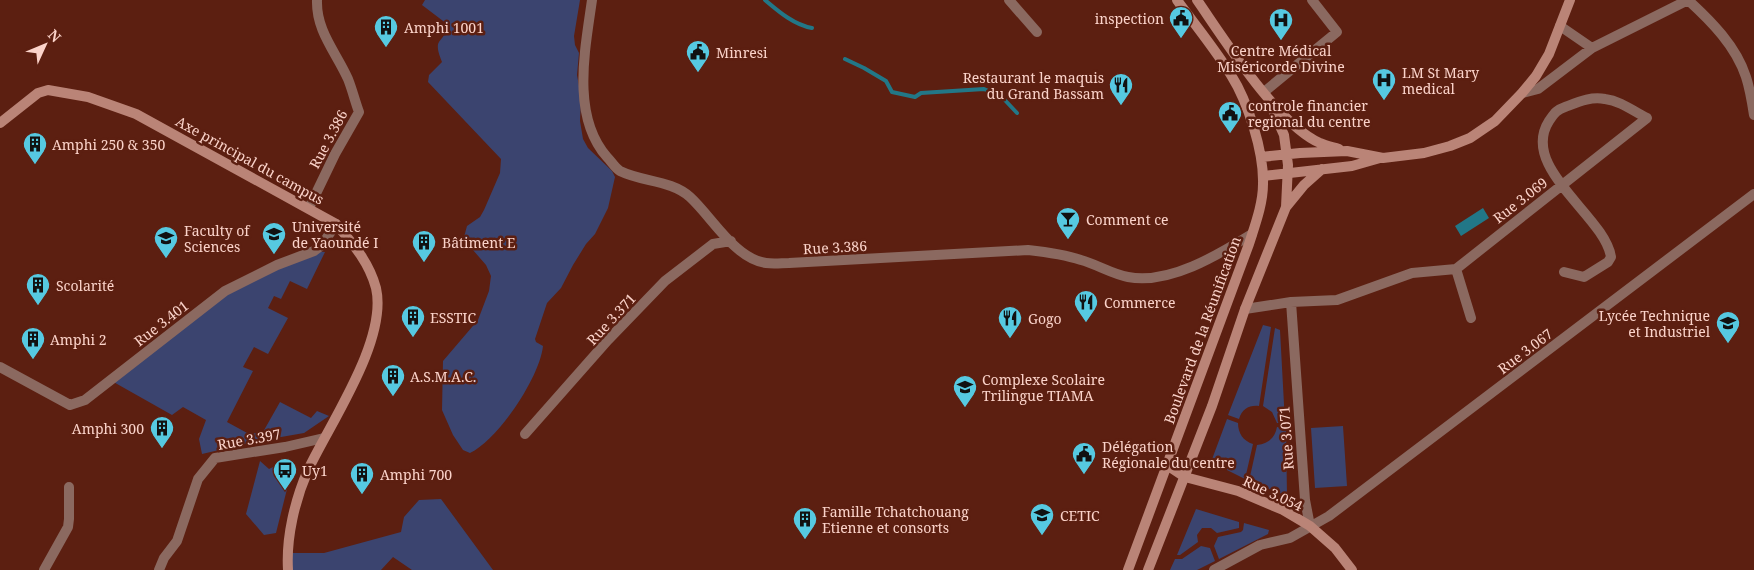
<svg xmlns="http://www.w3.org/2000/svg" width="1754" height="570" viewBox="0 0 1754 570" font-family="'Noto Serif',serif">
<rect width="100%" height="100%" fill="#5c1f11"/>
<!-- green -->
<path fill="#3b446f" d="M425 0H580L574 36 575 45 579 53 577 75 581 97 580 121 583 139 588 148 612 171 615 177 608 208 595 234 586 244 573 265 561 288 547 303 535 339 536 342 543 346C540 377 498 440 470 453L463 450 453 435 442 410 443 361 478 320 489 291 491 276 486 265 466 242 464 237 467 226 480 217 484 210 500 173 501 159 428 82 429 75 442 62C431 35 445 46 447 24L422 5Z
M314 251 325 252 307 289 290 281 281 299 274 296 268 308 288 318 268 354 254 347 243 367 253 371 227 422 249 434 263 432 280 402 311 418 317 411 329 416 304 433 253 442 202 454 199 439 206 420 183 407 172 415 110 380 225 291Z
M1263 325 1271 327 1259 406C1249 405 1242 409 1239 419L1228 415Z
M1275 328 1280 330 1285 423H1277L1272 412 1263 406Z
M1227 419 1238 423C1238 433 1243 441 1253 444L1245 479 1211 462Z
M1343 426 1347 486 1315 488 1311 428Z
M1277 427 1286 428 1287 496 1249 481 1257 445C1268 444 1275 438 1277 427Z
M260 461 269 469 281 463 294 461 276 533 264 535 246 514Z
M441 499 493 570H412L393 557 381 570H288L287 553H324L401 532 404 517 419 500Z
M1196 509 1239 522V528L1217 533 1211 528H1202L1197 535 1198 542 1180 555H1177Z
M1244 523 1269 530 1268 534 1219 559 1214 546 1218 537 1241 532 1243 530Z
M1201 546 1210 548 1215 561 1197 570H1170L1175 559H1182Z"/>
<!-- water -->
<path fill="#227787" d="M1483 208 1489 218 1461 236 1455 226Z"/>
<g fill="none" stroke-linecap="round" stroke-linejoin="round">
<!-- stream -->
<path stroke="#227787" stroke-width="4" d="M765 0C778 11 794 25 812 28
M845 59 864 68 886 81 892 92 915 97 921 93 984 89 1002 97 1017 113"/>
<!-- street -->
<path stroke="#8b6960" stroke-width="10" d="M592 0C585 50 571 116 607 157 611 161 615 168 620 171 642 182 671 180 690 197 712 217 735 259 766 263 774 264 782 263 789 263L1028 250C1046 252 1063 254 1081 260 1096 264 1112 274 1128 277 1169 285 1218 255 1252 234
M1009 0 1037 32
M1688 0C1711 21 1736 46 1746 77 1750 89 1752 102 1754 115
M1560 26 1592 48
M1264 92 1337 32 1312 0
M1522 93 1538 89 1592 48 1688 0
M309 208 335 154 359 112C355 101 352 89 348 79 336 52 316 31 317 0
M1456 269 1471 318
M1291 302 1305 500 1310 526
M1245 309 1291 302 1337 300 1412 273 1456 269 1647 118C1633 111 1621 101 1605 99 1591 96 1578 102 1565 107 1556 110 1554 114 1549 121 1519 168 1605 216 1611 257L1608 262 1584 277 1564 272
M0 367 70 405 85 400 225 291 277 265 314 251 322 245 336 224
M525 434 608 340 665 281 713 244 731 241
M44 570 68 527 69 519V487
M159 570 164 558 177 541 198 479 215 458 285 447 324 438
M1214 570 1260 545 1290 538 1329 516 1754 194"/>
<!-- secondary -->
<path stroke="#ba8477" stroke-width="10" d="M1197 0C1224 39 1278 125 1320 143 1326 146 1333 147 1339 149
M1271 106 1284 135 1288 165 1286 207
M0 123 38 93 48 90 88 97 136 114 336 224C353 244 369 262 376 288 388 340 330 423 308 470 295 500 286 537 288 570
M1261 157 1300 153 1347 151 1383 158 1424 153 1450 146 1470 138 1495 121 1522 93 1536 76 1549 54 1570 0
M1263 176 1352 166 1380 158
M1167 465 1185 477 1238 491 1283 510 1310 526 1335 548 1352 570
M1128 570 1249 244C1255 225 1263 204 1263 184 1264 152 1248 102 1231 75 1215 49 1195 25 1177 0
M1148 570 1212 406 1245 309 1286 207 1304 185 1322 169"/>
</g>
<!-- icons -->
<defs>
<g id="civic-pin" transform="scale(1.25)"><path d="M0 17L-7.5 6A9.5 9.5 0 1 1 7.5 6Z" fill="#56c9e1" stroke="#5c1f11"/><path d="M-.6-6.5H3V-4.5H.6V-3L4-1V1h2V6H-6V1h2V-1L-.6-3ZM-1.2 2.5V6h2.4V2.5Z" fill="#111"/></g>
<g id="hospital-pin" transform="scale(1.25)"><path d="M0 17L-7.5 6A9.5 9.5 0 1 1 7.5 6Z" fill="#56c9e1" stroke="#5c1f11"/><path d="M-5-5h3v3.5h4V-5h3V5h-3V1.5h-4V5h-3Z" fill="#111"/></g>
<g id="building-pin" transform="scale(1.25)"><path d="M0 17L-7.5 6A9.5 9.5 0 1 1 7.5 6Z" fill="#56c9e1" stroke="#5c1f11"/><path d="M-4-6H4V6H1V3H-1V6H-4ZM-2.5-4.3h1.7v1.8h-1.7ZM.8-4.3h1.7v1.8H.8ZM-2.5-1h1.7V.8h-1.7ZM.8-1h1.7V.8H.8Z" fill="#111"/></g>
<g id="restaurant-pin" transform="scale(1.25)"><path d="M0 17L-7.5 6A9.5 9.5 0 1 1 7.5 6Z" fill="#56c9e1" stroke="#5c1f11"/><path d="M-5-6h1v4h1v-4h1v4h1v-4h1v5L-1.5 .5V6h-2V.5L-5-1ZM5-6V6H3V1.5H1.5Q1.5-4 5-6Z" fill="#111"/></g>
<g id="bar-pin" transform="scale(1.25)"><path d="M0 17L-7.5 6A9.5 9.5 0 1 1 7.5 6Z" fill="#56c9e1" stroke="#5c1f11"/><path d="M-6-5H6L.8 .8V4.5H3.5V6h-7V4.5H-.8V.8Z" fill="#111"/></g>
<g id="university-pin" transform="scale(1.25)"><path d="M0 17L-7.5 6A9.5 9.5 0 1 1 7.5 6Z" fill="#56c9e1" stroke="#5c1f11"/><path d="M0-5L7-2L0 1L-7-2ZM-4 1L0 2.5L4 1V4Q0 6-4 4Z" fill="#111"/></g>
<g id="school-pin" transform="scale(1.25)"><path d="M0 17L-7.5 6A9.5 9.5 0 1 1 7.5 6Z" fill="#56c9e1" stroke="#5c1f11"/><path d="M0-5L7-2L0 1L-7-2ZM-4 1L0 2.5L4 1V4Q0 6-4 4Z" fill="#111"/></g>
<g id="bus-pin" transform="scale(1.25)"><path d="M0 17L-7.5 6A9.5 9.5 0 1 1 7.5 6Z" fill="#56c9e1" stroke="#5c1f11"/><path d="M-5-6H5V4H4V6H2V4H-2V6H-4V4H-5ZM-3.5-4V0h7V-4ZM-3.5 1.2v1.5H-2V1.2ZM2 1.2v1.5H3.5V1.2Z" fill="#111"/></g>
</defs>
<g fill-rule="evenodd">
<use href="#civic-pin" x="1181" y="18"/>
<use href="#hospital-pin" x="1281" y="20"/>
<use href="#building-pin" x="386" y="27"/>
<use href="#civic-pin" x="698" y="52"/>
<use href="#hospital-pin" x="1384" y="80"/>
<use href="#restaurant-pin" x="1121" y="85"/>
<use href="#civic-pin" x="1230" y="113"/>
<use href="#building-pin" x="35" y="144"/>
<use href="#bar-pin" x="1068" y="219"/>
<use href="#university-pin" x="274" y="234"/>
<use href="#university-pin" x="166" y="238"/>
<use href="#building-pin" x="424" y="242"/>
<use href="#building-pin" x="38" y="285"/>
<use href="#restaurant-pin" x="1086" y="302"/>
<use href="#building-pin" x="413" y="317"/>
<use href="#restaurant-pin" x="1010" y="318"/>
<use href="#school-pin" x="1728" y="323"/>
<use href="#building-pin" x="33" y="339"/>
<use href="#building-pin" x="393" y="376"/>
<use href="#school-pin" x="965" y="387"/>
<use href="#building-pin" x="162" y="428"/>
<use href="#civic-pin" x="1084" y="454"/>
<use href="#bus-pin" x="285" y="470"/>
<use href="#building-pin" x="362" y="474"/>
<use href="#school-pin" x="1042" y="515"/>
<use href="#building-pin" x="805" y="519"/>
</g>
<g text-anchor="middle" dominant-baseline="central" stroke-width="5" stroke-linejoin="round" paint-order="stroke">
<!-- poi labels -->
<g font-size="14" fill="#fbd3ca" stroke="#5c1f11" text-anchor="start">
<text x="1164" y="18" text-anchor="end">inspection</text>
<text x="404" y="27">Amphi 1001</text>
<text x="1281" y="50" text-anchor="middle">Centre Médical<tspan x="1281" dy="16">Miséricorde Divine</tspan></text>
<text x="716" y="52">Minresi</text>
<text x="1402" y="72">LM St Mary<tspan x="1402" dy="16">medical</tspan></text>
<text x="1104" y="77" text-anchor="end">Restaurant le maquis<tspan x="1104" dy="16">du Grand Bassam</tspan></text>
<text x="1248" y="105">controle financier<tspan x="1248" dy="16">regional du centre</tspan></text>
<text x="52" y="144">Amphi 250 &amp; 350</text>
<text x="1086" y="219">Comment ce</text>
<text x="292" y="226">Université<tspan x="292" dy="16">de Yaoundé I</tspan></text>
<text x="184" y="230">Faculty of<tspan x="184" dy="16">Sciences</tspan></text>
<text x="442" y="242">Bâtiment E</text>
<text x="56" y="285">Scolarité</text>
<text x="1104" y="302">Commerce</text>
<text x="1710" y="315" text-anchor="end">Lycée Technique<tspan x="1710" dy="16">et Industriel</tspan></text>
<text x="430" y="317">ESSTIC</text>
<text x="1028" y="318">Gogo</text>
<text x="50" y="339">Amphi 2</text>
<text x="410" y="376">A.S.M.A.C.</text>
<text x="982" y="379">Complexe Scolaire<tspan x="982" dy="16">Trilingue TIAMA</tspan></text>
<text x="144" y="428" text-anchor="end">Amphi 300</text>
<text x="1102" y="446">Délégation<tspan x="1102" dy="16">Régionale du centre</tspan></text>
<text x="302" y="470">Uy1</text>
<text x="380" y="474">Amphi 700</text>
<text x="822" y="511">Famille Tchatchouang<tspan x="822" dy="16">Etienne et consorts</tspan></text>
<text x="1060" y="515">CETIC</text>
</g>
<!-- street labels -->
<g font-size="14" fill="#fbd3ca" stroke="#5c1f11">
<text transform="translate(328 139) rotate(-62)">Rue 3.386</text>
<text transform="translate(250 160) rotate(29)">Axe principal du campus</text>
<text transform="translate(1520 200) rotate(-38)">Rue 3.069</text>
<text transform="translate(835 247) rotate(-3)">Rue 3.386</text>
<text transform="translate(611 319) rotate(-47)">Rue 3.371</text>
<text transform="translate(161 323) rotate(-38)">Rue 3.401</text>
<text transform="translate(1202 330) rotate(-70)">Boulevard de la Réunification</text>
<text transform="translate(1525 351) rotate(-37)">Rue 3.067</text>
<text transform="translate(1286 438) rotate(-94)">Rue 3.071</text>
<text transform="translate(249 439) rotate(-10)">Rue 3.397</text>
<text transform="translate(1273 493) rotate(25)">Rue 3.054</text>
</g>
</g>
<!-- north arrow -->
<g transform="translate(45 45) rotate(46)" stroke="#5c1f11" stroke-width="4" paint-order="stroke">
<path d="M0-4L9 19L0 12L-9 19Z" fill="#fbd3ca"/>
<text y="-8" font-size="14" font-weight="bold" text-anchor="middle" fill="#fbd3ca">N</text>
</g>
</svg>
